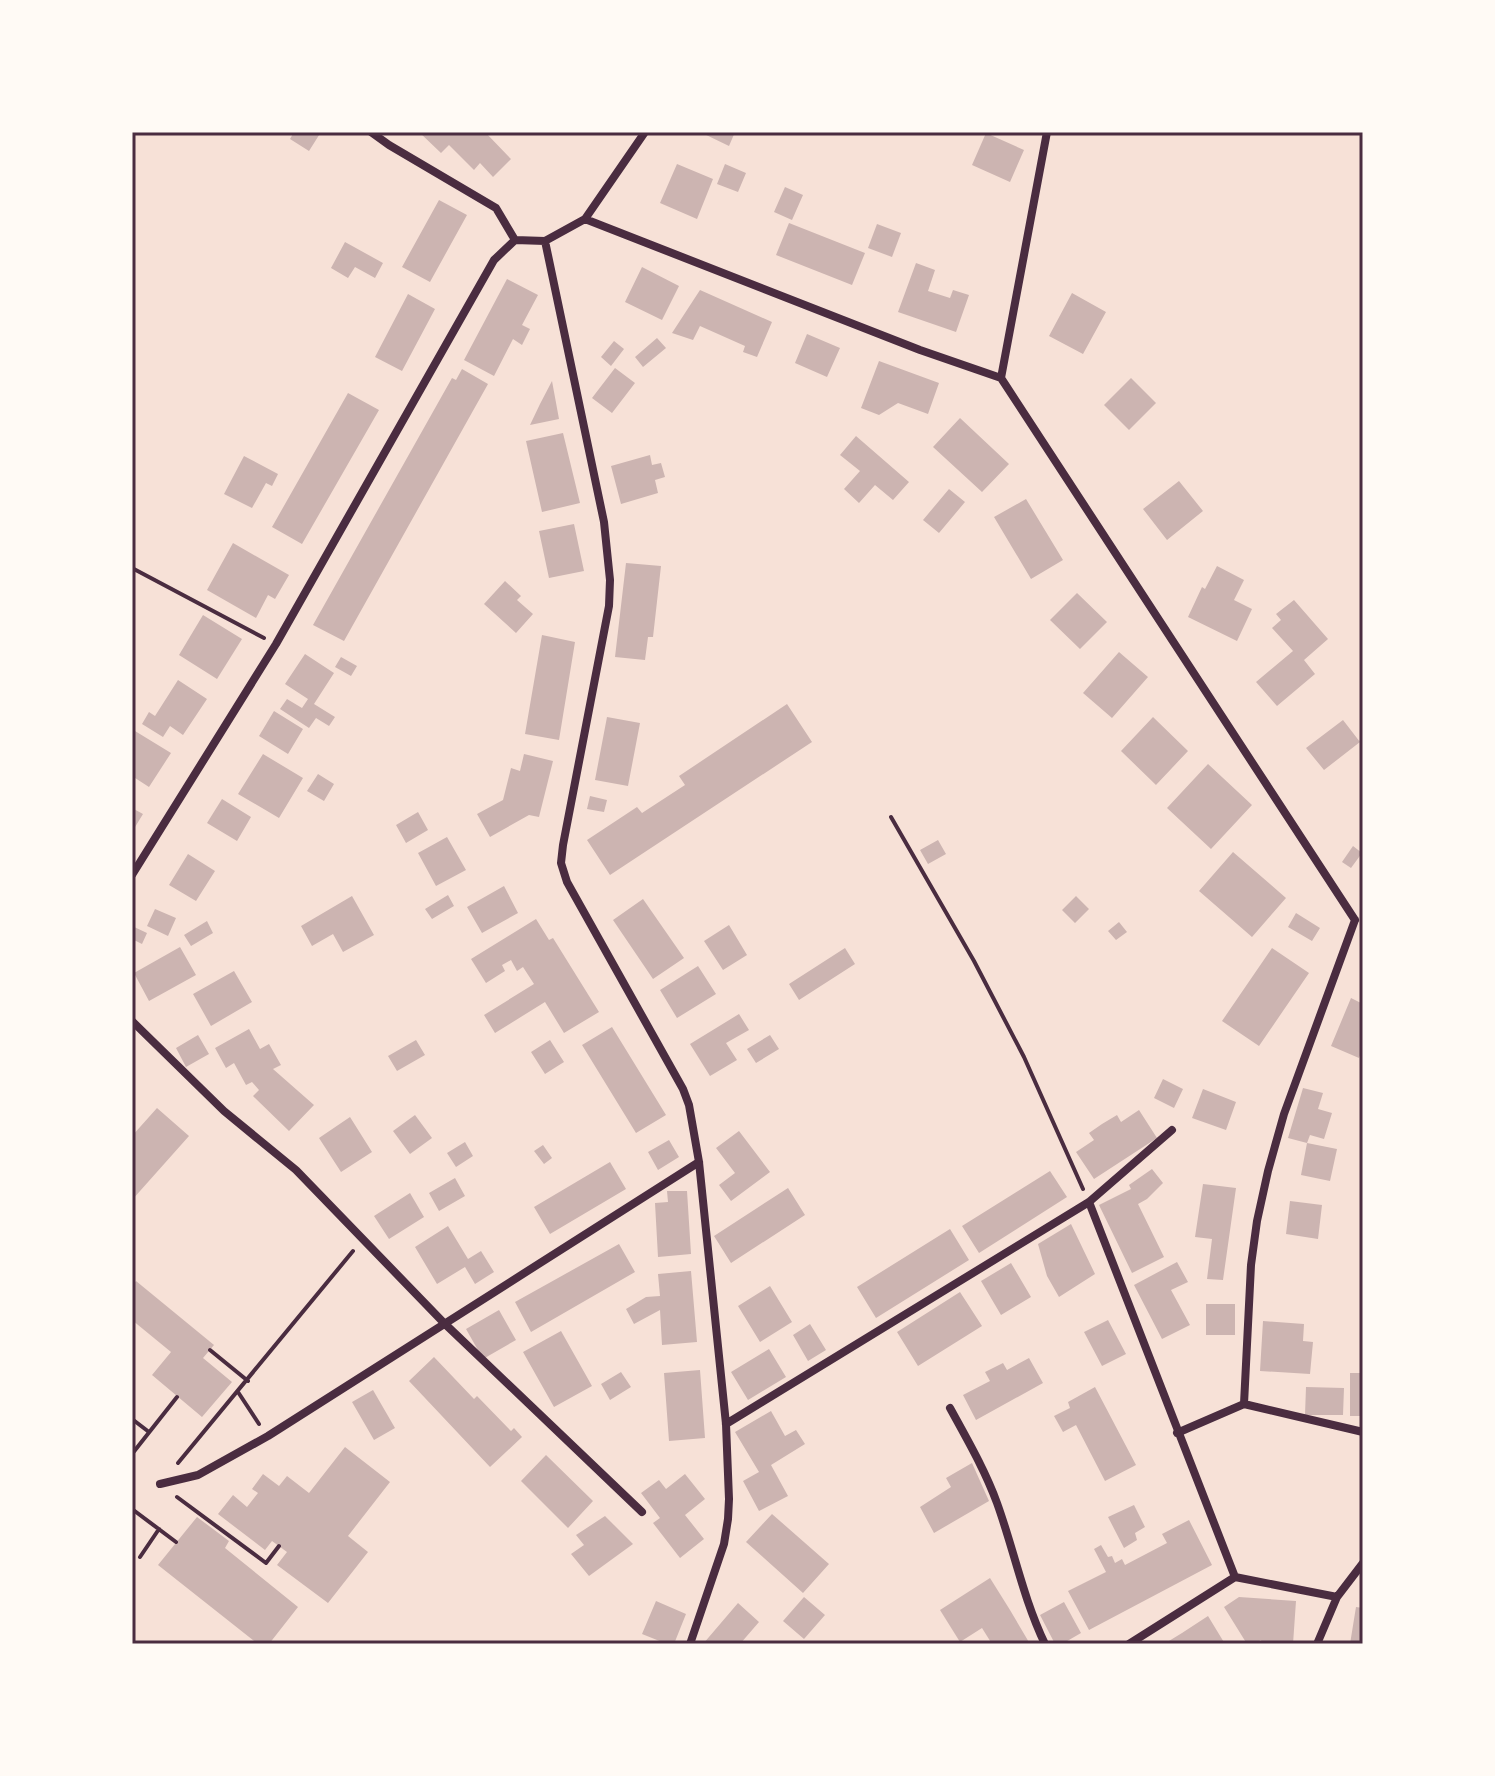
<svg xmlns="http://www.w3.org/2000/svg" width="1495" height="1776" viewBox="0 0 1495 1776" font-family="'Noto Sans',sans-serif">
<rect width="100%" height="100%" fill="#f7e1d7"/>
<!-- building -->
<path fill="#ccb4b1" d="M294 132H321L309 151 290 139Z
M419 132H457L460 135 463 132H485L511 159 493 177 480 163 474 170 449 145 441 153Z
M700 132H735L729 146Z
M986 133 1024 150 1010 182 972 165Z
M677 164 713 179 697 219 660 203Z
M725 164 746 173 738 192 717 184Z
M785 187 803 195 792 220 774 212Z
M439 200 467 215 430 282 402 267Z
M789 223 865 253 852 285 776 255Z
M877 224 901 233 892 257 868 248Z
M345 242 383 263 375 278 355 267 348 278 331 268Z
M916 263 935 270 928 291 950 298 953 290 969 295 956 332 898 312Z
M642 267 679 286 662 320 625 302Z
M507 279 538 295 522 325 530 329 522 345 513 339 494 376 464 360Z
M700 290 772 322 757 357 743 352 745 346 700 326 693 340 672 333Z
M1072 293 1106 312 1083 354 1049 336Z
M408 294 435 309 402 371 375 357Z
M807 334 840 348 827 377 795 363Z
M657 338 666 348 643 367 635 357Z
M614 341 624 349 611 366 601 357Z
M879 361 939 383 928 414 898 403 879 415 861 408Z
M615 368 635 383 612 413 592 398Z
M462 369 488 384 344 641 313 625 452 378 456 380Z
M1131 378 1156 403 1129 430 1104 405Z
M552 381 559 419 530 425 540 404Z
M348 393 379 410 302 544 272 527Z
M960 418 1009 464 982 492 933 447Z
M563 433 580 503 542 512 526 441Z
M856 436 909 482 893 500 875 485 859 503 844 489 860 471 840 455Z
M650 455 652 465 661 463 665 477 655 480 658 493 621 504 611 466Z
M244 456 278 474 272 486 266 483 252 508 224 494Z
M1179 481 1203 511 1167 540 1143 509Z
M949 489 965 502 939 533 923 520Z
M1026 499 1063 560 1031 579 994 517Z
M574 524 584 571 549 578 539 531Z
M233 543 289 575 275 599 268 595 256 618 207 590Z
M626 563 661 566 653 637H648L645 660 615 657Z
M1217 566 1244 580 1234 600 1252 609 1237 641 1188 617 1202 587 1205 589Z
M505 581 521 596 517 600 533 614 516 633 484 604Z
M1077 593 1107 622 1080 649 1050 620Z
M1294 600 1328 639 1304 660 1315 674 1277 706 1256 682 1293 651 1272 628 1281 620 1276 614Z
M203 615 242 639 217 679 179 655Z
M542 635 575 642 559 740 525 734Z
M1119 652 1148 677 1112 718 1083 693Z
M305 654 334 673 314 704 335 717 329 726 316 718 309 728 280 709 287 699 302 708 308 699 285 684Z
M341 657 357 666 351 676 335 667Z
M178 680 207 699 183 735 170 726 163 737 142 724 149 712 155 716Z
M787 704 812 742 610 875 587 840 637 807 642 813 685 785 679 776Z
M274 711 303 729 288 754 259 736Z
M607 717 640 723 628 786 595 780Z
M1153 717 1188 751 1156 785 1121 751Z
M1343 720 1360 742 1324 770 1306 748Z
M135 731 171 753 149 787 132 776V736Z
M263 754 303 778 279 818 238 794Z
M524 754 553 761 539 817 529 815 490 837 477 814 503 800 511 768 520 771Z
M1208 764 1252 805 1211 849 1167 808Z
M318 774 334 784 324 801 307 791Z
M590 796 607 800 604 812 587 809Z
M222 799 251 817 237 841 207 823Z
M132 808 143 814 132 832Z
M418 812 428 830 406 843 396 825Z
M447 837 466 870 436 886 418 853Z
M938 840 946 854 928 864 920 850Z
M1353 846 1362 853 1351 868 1342 862Z
M1233 852 1286 898 1252 937 1199 891Z
M188 854 215 871 196 901 169 885Z
M504 886 518 913 482 933 467 907Z
M448 895 454 906 432 919 425 909Z
M352 896 374 935 343 952 333 934 312 946 301 926Z
M1076 896 1089 909 1075 923 1062 910Z
M643 899 684 958 653 979 613 920Z
M155 909 176 918 168 936 147 926Z
M1296 913 1320 928 1312 941 1288 927Z
M536 919 549 940 553 938 599 1012 564 1033 545 1002 495 1033 484 1015 534 984 523 967 517 971 511 960 502 965 505 971 486 983 471 959Z
M207 921 213 933 191 946 184 935Z
M1119 922 1127 932 1116 940 1108 931Z
M729 925 747 955 723 970 704 941Z
M132 926 147 933 142 944 132 939Z
M180 947 196 975 149 1001 134 973Z
M845 948 855 964 799 1000 789 984Z
M1272 948 1309 973 1259 1046 1222 1021Z
M698 966 716 994 677 1018 660 990Z
M234 971 252 1002 211 1026 193 994Z
M1351 998 1363 1004V1048L1359 1058 1331 1046Z
M739 1014 749 1030 726 1043 737 1060 710 1076 690 1044Z
M612 1027 666 1115 636 1133 582 1045Z
M249 1029 260 1049 269 1044 281 1065 273 1069 314 1105 289 1131 253 1096 259 1090 252 1082 246 1085 234 1063 226 1068 215 1048Z
M198 1035 209 1054 186 1067 176 1048Z
M770 1035 779 1049 756 1063 747 1049Z
M416 1040 425 1055 397 1071 388 1056Z
M550 1040 564 1062 545 1074 531 1052Z
M1163 1079 1183 1089 1174 1108 1154 1098Z
M1303 1088 1323 1093 1318 1109 1332 1113 1324 1139 1310 1135 1307 1143 1288 1138Z
M1203 1089 1236 1102 1226 1130 1192 1118Z
M157 1108 189 1136 132 1200V1136Z
M1139 1110 1157 1138 1094 1179 1076 1152 1094 1140 1089 1133 1102 1124 1117 1115 1121 1122Z
M415 1115 432 1138 410 1154 393 1131Z
M350 1117 372 1152 341 1172 319 1138Z
M739 1131 770 1172 731 1201 719 1185 735 1173 716 1148Z
M669 1140 679 1157 658 1170 648 1152Z
M465 1142 473 1156 456 1167 447 1153Z
M1307 1143 1337 1149 1330 1181 1301 1175Z
M543 1145 552 1158 544 1164 534 1151Z
M610 1162 626 1189 550 1234 534 1207Z
M1152 1169 1163 1183 1147 1199 1138 1204 1164 1257 1132 1273 1099 1205 1131 1189 1129 1185Z
M1050 1171 1067 1197 979 1253 962 1226Z
M455 1178 465 1196 439 1211 429 1193Z
M1203 1184 1236 1188 1223 1280 1207 1279 1212 1239 1195 1237Z
M788 1188 805 1215 731 1263 714 1236Z
M667 1191H687L691 1254 658 1257 655 1203 668 1202Z
M410 1193 424 1217 389 1239 374 1216Z
M1290 1201 1322 1205 1318 1239 1286 1234Z
M1071 1224 1095 1274 1059 1297 1047 1276 1038 1244Z
M448 1226 468 1259 481 1251 494 1272 475 1284 465 1267 437 1284 415 1247Z
M950 1229 969 1260 876 1318 857 1287Z
M619 1244 635 1272 531 1332 515 1302Z
M1177 1262 1188 1282 1171 1290 1190 1325 1162 1339 1134 1285Z
M1011 1263 1031 1297 1001 1315 981 1281Z
M691 1271 697 1342 662 1345 660 1310 634 1324 626 1309 646 1297 660 1296 658 1274Z
M136 1281 214 1345 203 1358 232 1382 202 1417 152 1375 171 1352 132 1320V1286Z
M770 1286 792 1322 760 1342 738 1306Z
M960 1292 982 1326 918 1366 897 1332Z
M1206 1304H1235V1335H1206Z
M499 1310 516 1340 483 1359 466 1329Z
M1108 1320 1126 1354 1102 1366 1084 1332Z
M1263 1321 1304 1324 1303 1341 1313 1342 1310 1374 1260 1371Z
M810 1324 826 1350 808 1361 793 1335Z
M561 1331 592 1386 554 1407 523 1352Z
M769 1349 786 1377 748 1400 731 1372Z
M434 1357 474 1399 477 1396 511 1431 514 1428 522 1437 490 1467 409 1381Z
M1029 1358 1043 1383 976 1420 963 1395 990 1381 985 1372 1003 1363 1007 1370Z
M700 1370 705 1438 669 1441 664 1373Z
M621 1372 631 1387 610 1400 601 1384Z
M1350 1373H1363V1416H1350Z
M1095 1387 1136 1465 1105 1481 1076 1425 1063 1432 1054 1416 1070 1408 1068 1402Z
M1306 1387 1344 1388 1343 1415H1305Z
M373 1390 395 1428 374 1440 352 1402Z
M771 1411 785 1436 796 1430 805 1444 771 1465 788 1496 759 1511 743 1481 759 1472 735 1432Z
M345 1447 390 1482 348 1536 368 1552 328 1603 277 1565 287 1552 272 1541 265 1550 218 1514 233 1495 247 1507 258 1493 252 1489 263 1474 279 1486 287 1476 309 1493Z
M546 1455 593 1501 568 1528 521 1481Z
M972 1463 989 1501 934 1533 920 1507 951 1487 946 1478Z
M685 1474 705 1499 685 1515 704 1539 680 1558 653 1523 660 1518 641 1493 659 1480 666 1489Z
M1134 1505 1145 1527 1135 1533 1137 1540 1124 1548 1108 1517Z
M772 1514 829 1564 803 1593 746 1542Z
M605 1516 633 1544 589 1576 571 1554 584 1545 576 1535Z
M197 1517 229 1541 225 1548 298 1607 269 1644H258L158 1565Z
M1189 1520 1212 1565 1089 1630 1068 1591 1106 1572 1094 1549 1101 1545 1108 1557 1112 1556 1115 1563 1122 1559 1125 1565 1167 1543 1162 1534Z
M990 1578 1010 1610 1030 1644H992L982 1628 960 1642 940 1610Z
M804 1597 825 1615 804 1639 783 1621Z
M1239 1597 1296 1601 1293 1644H1262L1261 1640 1254 1644H1247L1224 1607Z
M656 1601 686 1614 674 1644H667L642 1634Z
M1064 1602 1081 1633 1062 1644H1055L1040 1615Z
M738 1603 759 1622 740 1644H703Z
M1356 1607 1363 1608V1644H1350Z
M1208 1616 1225 1644H1164L1182 1633Z"/>
<g fill="none" stroke-linecap="round" stroke-linejoin="round">
<!-- path -->
<path stroke="#4a2c40" stroke-width="4" d="M132 568 264 638
M891 817 974 961 1024 1057 1083 1189
M210 1350 248 1381
M238 1392 259 1424
M132 1419 149 1432
M132 1454 177 1397
M178 1463 353 1251
M177 1497 266 1563 279 1546
M132 1509 176 1542
M140 1557 159 1529"/>
<!-- minor -->
<path stroke="#4a2c40" stroke-width="8" d="M371 132 389 145 496 208 515 240
M585 219 920 350 1001 378 1355 920
M545 241 604 522 610 580 609 606 563 845 561 863 567 882 683 1089 689 1105 699 1162 726 1424 729 1499 728 1519 724 1544 690 1644
M1001 378 1047 132
M132 875 276 644 494 260 515 240 545 241 585 219 645 132
M132 1021 224 1111 296 1170 444 1323 642 1512
M1089 1202 1235 1577
M1244 1404 1251 1265 1257 1221 1268 1171 1284 1114 1355 920
M950 1408C967 1439 985 1470 997 1503 1014 1550 1023 1598 1045 1644
M726 1424 1089 1202 1172 1130
M1177 1433 1244 1404 1363 1432
M160 1484 198 1475 268 1436 699 1162
M1129 1644 1235 1577 1337 1597
M1317 1644 1337 1597 1363 1563"/>
</g>
<!-- border -->
<rect width="1495" height="1776" fill="none" stroke="#fffaf5" stroke-width="268"/>
<rect x="134" y="134" width="1227" height="1508" fill="none" stroke="#4a2c40" stroke-width="3"/>
</svg>
